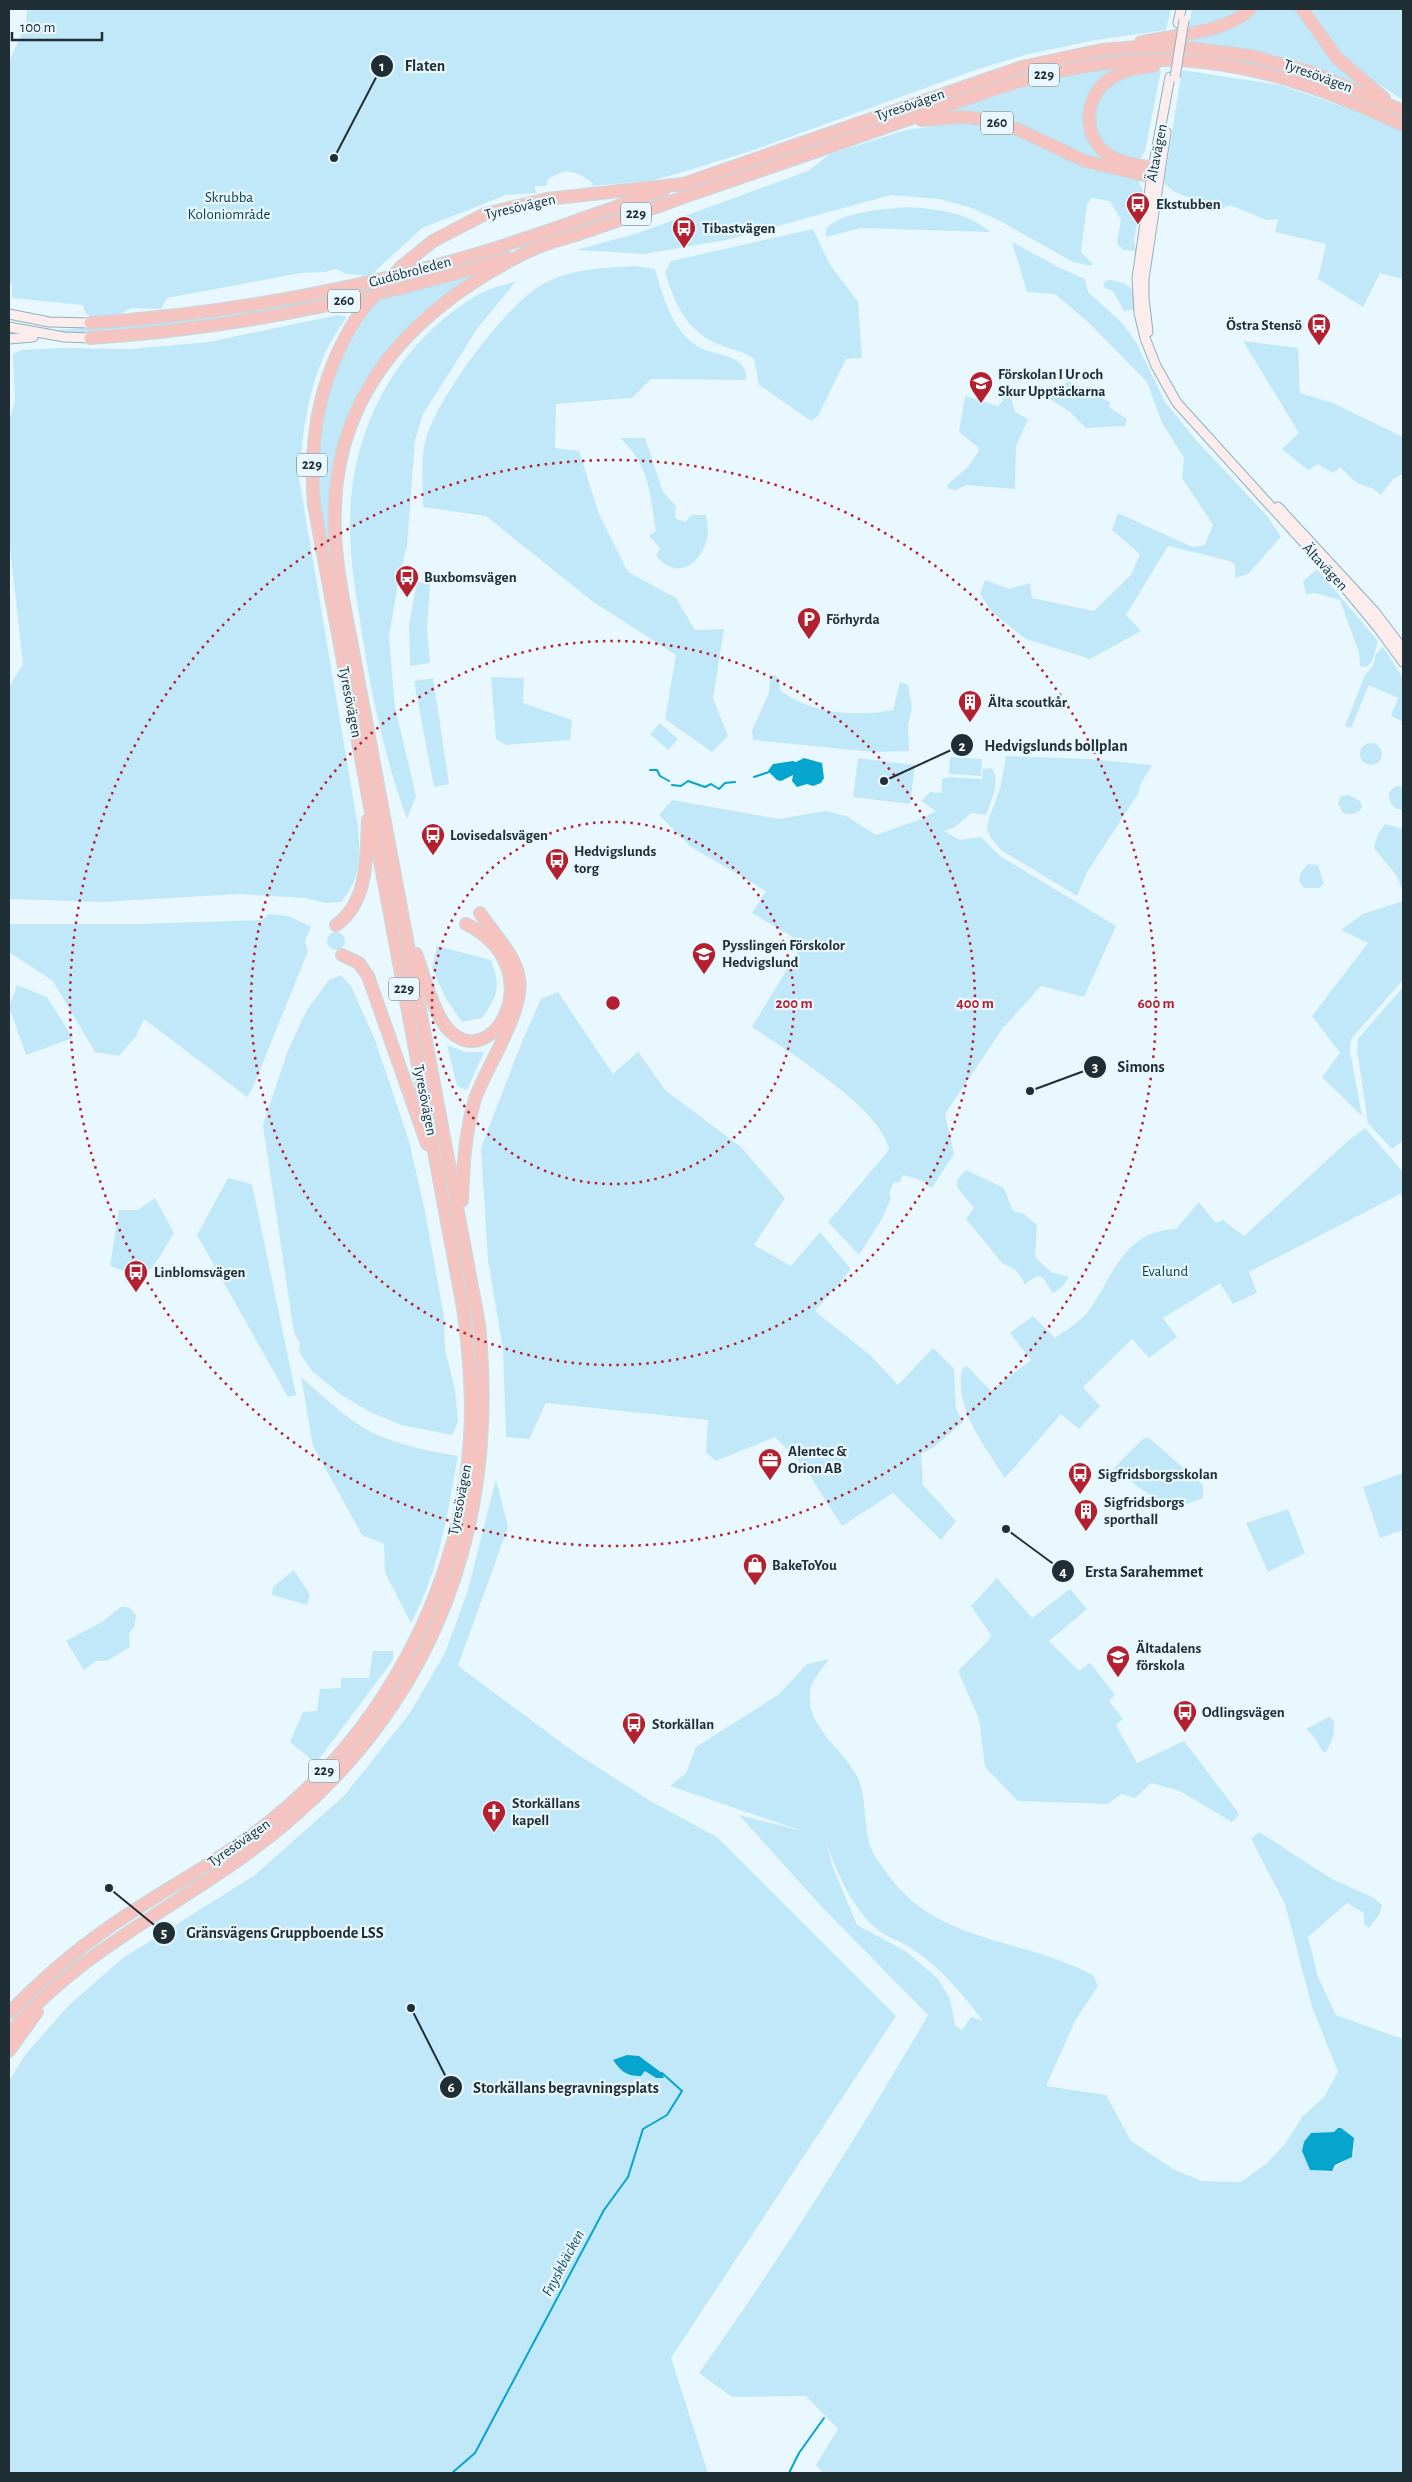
<svg xmlns="http://www.w3.org/2000/svg" width="1412" height="2482" viewBox="0 0 1412 2482" font-family="'Alegreya Sans',sans-serif">
<rect width="100%" height="100%" fill="#e9f8fe"/>
<!-- green -->
<path fill="#c0e8f8" fill-rule="evenodd" d="M27 9H1171L1166 30 1096 40 1029 54 981 68 751 151 676 174 650 181 591 186 593 183C576 171 568 167 548 179L546 186H534L537 193 506 195 422 228 370 276 347 274 335 269 325 272 301 273 167 298 161 309 131 308 117 316 92 317 85 313 83 305 12 298V284L9 283V62L26 24Z
M1192 9H1242L1228 18 1188 27Z
M1256 9H1298L1360 83 1359 85C1301 57 1249 48 1185 42L1186 37 1254 12Z
M1311 9H1403V100L1357 70 1335 47Z
M1124 67C1099 76 1094 86 1085 110L1109 161 1102 162 1026 129 936 115C998 95 1059 74 1124 67Z
M1161 70 1145 151 1139 162C1130 159 1118 156 1110 151 1082 130 1093 94 1120 78 1131 71 1149 71 1161 70Z
M1182 70 1280 85 1355 111 1403 132V279L1380 273 1363 307 1318 279 1326 244 1275 232 1278 219 1266 220 1230 205 1218 210 1173 191 1164 183Z
M957 123 986 125 1007 132 1091 170 1140 177 1139 183 1143 190 1134 240 1136 251 1123 250 1117 243 1121 220 1110 201 1092 198 1087 204 1081 252 1092 263V266L1073 262 1002 222 972 208 939 199 891 195 726 240 644 254 576 250 638 233 808 171 830 154 906 130Z
M908 207C936 209 968 212 990 232L861 228 826 237V229C841 211 885 209 908 207Z
M813 229 829 263 858 302 862 358 846 359 818 416 811 421 759 385 754 359C742 350 728 349 715 343 686 330 673 300 665 272L671 261Z
M1012 242 1058 267 1085 279 1088 292 1121 322 1136 342 1165 402 1195 439 1268 517 1281 537 1248 574 1235 578V565L1230 561 1168 546 1126 615 1141 631 1090 659 1026 639 992 612 980 594 985 580 1009 589 1030 583 1032 598 1094 611 1131 575 1140 554 1112 530 1118 513 1192 547 1205 545 1213 525 1182 478 1184 458 1162 423 1147 382 1088 322 1055 294 1027 292Z
M636 266 655 269C663 296 671 329 697 346 712 356 749 353 746 380L651 379 632 398 556 404 555 448 579 451 599 514 628 572 676 598 695 630 724 629 713 698 728 736 712 752 665 719 676 655 592 601 486 516 423 507C423 484 420 457 427 435 440 395 506 304 543 284 572 268 604 268 636 266Z
M482 272 420 314 398 338 376 365 354 405 329 516 400 926H396C379 835 362 745 345 654 331 577 309 497 322 418 329 375 352 339 375 302Z
M1109 280C1125 281 1143 291 1133 310L1124 311 1113 291 1103 287 1105 281Z
M516 281 477 329 423 414 415 440 407 546 399 577 389 637 395 707 416 796 407 819C386 761 372 699 363 639 357 602 350 563 350 526 350 431 393 348 474 297 486 289 503 286 516 281Z
M371 288 367 292C265 312 160 335 55 333L59 330 226 316Z
M338 315 347 317C310 366 304 419 299 478L358 827C360 858 362 876 341 902L325 903 305 898 239 894 102 902 9 899V687L23 664 9 539V421L15 401 13 354 21 350 59 348 131 349 208 342Z
M1243 341 1298 348 1300 393 1335 404 1403 437V474L1393 479 1381 495 1372 488 1358 484 1340 467 1333 473 1318 464 1308 470 1282 449 1299 433Z
M1068 381 1110 402 1109 407 1127 419 1125 426 1086 428 1069 411 1050 399Z
M1005 385 1008 387 1015 412 1028 419 1016 446 1015 489 967 485 956 490 949 489 947 485 967 468 979 451 978 447 959 432 965 396 998 406 1003 401Z
M620 438H645L663 492 676 506 675 518 685 522 692 515H706C707 523 709 532 707 539 700 566 676 580 656 556L660 548 649 536 656 531C649 492 651 467 620 438Z
M1317 569 1378 641 1372 662 1366 667 1360 666 1359 653 1340 600 1315 593 1306 594 1303 581Z
M417 582 430 584 427 629 430 663 410 666 409 624Z
M1383 647 1403 678V722L1391 716 1398 698 1369 685 1351 728 1345 726 1365 675 1373 666 1376 654Z
M775 675 779 679 780 690C810 714 856 717 893 710L900 682 908 685 912 707 908 725 909 751 873 752 753 740 752 730 769 693 770 676Z
M491 677 524 678 523 703 572 720 570 740 506 745 496 739Z
M433 678 449 784 434 787 414 681Z
M660 723 678 739 668 750 650 734Z
M1360 754a11 11 0 1 1 22 0a11 11 0 1 1-22 0Z
M1006 756 1089 759 1152 765 1141 783 1138 794 1087 872 1077 896 1001 850 991 838 987 830 989 818 1000 789Z
M950 757 982 759 981 776 949 774Z
M858 758 915 765 910 804 853 797Z
M992 768C1001 781 991 801 986 815L971 813 955 827 944 831 960 840 981 837 1000 856 1116 926 1084 997 1041 986 1003 1028 945 1114 954 1154 932 1188 920 1180 903 1175 899 1183 894 1182 889 1193 891 1198 882 1219 859 1255 828 1222 889 1150C883 1109 786 1050 752 1027L803 943 752 913 766 891 691 847 659 815 672 800 779 819 825 811 846 816 876 835 921 819 936 811 921 801 930 792 942 793V779L950 777 982 779 983 769Z
M1396 786 1403 787V809C1393 812 1388 801 1389 792Z
M1349 795 1360 801 1362 807C1358 815 1349 816 1342 812L1338 803 1341 796Z
M1385 824 1403 829 1402 889 1396 875 1374 848 1377 836Z
M1308 864 1318 865 1324 884 1319 888H1304L1299 881 1301 872Z
M1403 901V980L1351 1039 1350 1051 1362 1116 1322 1077 1340 1053 1312 1016 1368 943 1341 930 1363 914Z
M269 914 289 916 311 927 305 941 308 951 254 1085 247 1097 144 1019 136 1036 119 1056 95 1052 53 981 9 952V924H138L262 920Z
M327 941a9 9 0 1 1 18 0a9 9 0 1 1-18 0Z
M437 946 491 960C501 987 498 995 482 1018L462 1022 446 999 432 968Z
M341 975 351 986 375 1040 409 1141 425 1211 444 1317 445 1349 455 1390 458 1422 452 1435 401 1425 368 1411 340 1394 312 1371 299 1352 300 1343 294 1333 263 1125 288 1050 307 1010 329 980Z
M17 985 47 997 73 1038 26 1055 9 1007Z
M1403 987V1141L1392 1149 1368 1123 1357 1050 1358 1039Z
M558 992 613 1074 638 1052 666 1091 741 1147 785 1198 754 1245 791 1266 820 1232 851 1269 815 1311 870 1355 898 1385 933 1348 954 1369 956 1409 963 1422 934 1447 921 1454 923 1485 956 1521 941 1540 893 1493 842 1526 805 1468 775 1437 716 1461 706 1452 708 1420 546 1403 529 1439 506 1437 503 1349 488 1260 481 1148 521 1044 541 999Z
M447 1045 466 1052H484L467 1090 457 1086Z
M1365 1128 1403 1172V1197L1400 1194 1249 1272 1257 1293 1233 1304 1220 1283 1163 1318 1177 1337 1149 1358 1132 1339 1083 1387 1100 1406 1079 1429 1061 1414 1005 1478C985 1446 954 1409 962 1369L967 1366 991 1391 1031 1360 1010 1333 1033 1316 1055 1338C1065 1331 1078 1323 1086 1314 1114 1278 1121 1231 1176 1229L1199 1202 1216 1223 1223 1220 1244 1236 1349 1140Z
M966 1170 1004 1188 1013 1211 1024 1214 1037 1225 1035 1257 1051 1272 1069 1277 1062 1287 1053 1293 1043 1278 1037 1276 1025 1284 1016 1270 1002 1263 966 1219 974 1208 957 1187V1180Z
M228 1178 252 1184 296 1395 288 1397 197 1235Z
M155 1198 174 1233C165 1246 154 1272 139 1277L110 1266 119 1210H138Z
M301 1377C323 1396 345 1418 371 1432 398 1445 429 1451 458 1456 447 1516 440 1568 411 1623L385 1573 384 1544 362 1535 313 1446Z
M1144 1438H1149L1203 1485V1498L1171 1510 1113 1469Z
M1403 1473V1530L1380 1538 1363 1487Z
M496 1479 508 1527 458 1666 574 1752 652 1802 717 1837 896 2016 671 2358 708 2473H9V2081L25 2055 69 2005 123 1958 255 1875 344 1796 410 1713 445 1653 468 1590Z
M1288 1509 1305 1553 1268 1572 1246 1523Z
M294 1570 310 1595 307 1605 272 1595 273 1587Z
M997 1578 1032 1618 1070 1589 1087 1609 1049 1641 1079 1671 1090 1663 1115 1695 1109 1701 1123 1719 1116 1725 1137 1763 1184 1741 1237 1811 1239 1815 1232 1822 1180 1791 1151 1783 1135 1798 1121 1794 1108 1804 1018 1801 985 1767 979 1719 958 1671 988 1641 991 1635 971 1606Z
M122 1606 130 1608 136 1616 134 1627 129 1633 130 1647 107 1661H96L84 1670 66 1641 102 1622Z
M373 1651H393V1660L316 1763 290 1742 303 1712 317 1711 320 1689 341 1688V1678H369Z
M829 1659C823 1668 811 1681 810 1691 806 1728 842 1747 857 1776 867 1794 863 1830 872 1850 874 1857 880 1863 884 1869 934 1945 1020 1936 1093 1975L1098 1986 1075 2021 1046 2086 1106 2095 1131 2141 1173 2169 1202 2181 1241 2182 1266 2164 1285 2144 1302 2117 1324 2097 1338 2072 1312 2007 1285 1904 1251 1839 1259 1832 1332 1879 1374 1898 1382 1905 1379 1915 1369 1928 1364 1924V1913L1347 1903 1308 1937 1318 1977 1336 2015 1403 2039V2473H823L816 2465 838 2429 806 2396 732 2397 699 2373C781 2258 857 2137 928 2015L821 1906 739 1815 802 1831 670 1786 686 1773 696 1747 778 1695 807 1664ZM826 1842C837 1872 851 1907 876 1928 885 1937 898 1940 909 1947 937 1964 963 1994 982 2020L971 2017 962 2030 955 2025 950 1999 938 1979 907 1952 857 1925 832 1865ZM1328 2132H1344L1354 2138V2154L1329 2172 1310 2170 1304 2156 1319 2133Z
M1329 1717 1334 1721C1335 1734 1332 1741 1326 1752H1323L1314 1737 1306 1729Z"/>
<!-- water -->
<path fill="#06a5ce" d="M804 758 822 763 824 778 821 783 813 786 807 784 797 787 792 781 793 775 781 781 777 780 768 771 773 764 793 761 796 762Z
M627 2055 639 2056 662 2073 664 2078H656L645 2071 641 2076C626 2076 622 2072 613 2060Z
M1338 2128H1341L1354 2138 1352 2157 1335 2165 1332 2171 1310 2170 1302 2151 1304 2142 1311 2133 1334 2132Z"/>
<g fill="none" stroke-linecap="round" stroke-linejoin="round">
<!-- stream -->
<path stroke="#06a5ce" stroke-width="2" d="M650 770H657L660 776 669 781
M754 777 769 772
M672 785 681 786 688 781 705 787 711 784 719 789 725 783 735 782
M452 2473 475 2453 604 2210 628 2177 643 2129 667 2115 682 2091 662 2073
M789 2473 799 2453 824 2418"/>
<!-- secondary casing -->
<g stroke="#8cb2c1" stroke-width="11">
<path id="secondary" d="M1178 23 1181 9
M1170 77 1153 168 1137 278 1139 313 1145 338 1156 366 1177 403 1345 588 1379 629 1403 662
M9 314 49 322 90 323
M9 327 64 337 90 338
M1148 332 1144 298V279L1166 132
M9 339 33 337
M1278 507 1375 612 1403 649"/>
</g>
<!-- motorway casing -->
<g stroke="#d2d5d7" stroke-width="14">
<path id="motorway" d="M1302 9 1337 58 1384 98
M1141 42C1172 35 1227 33 1250 9
M921 120 965 117 989 120 1019 130 1085 161 1152 177
M1153 168C1140 165 1124 164 1112 157 1082 141 1082 97 1110 79 1123 70 1139 67 1154 66
M402 266 433 241 485 214 547 199 683 184 1022 67 1101 50 1137 47H1180L1252 56 1314 73 1403 111
M90 323C211 315 328 295 445 263 519 243 591 215 664 190
M90 338C232 329 372 300 507 258
M336 925C369 902 366 856 368 820
M416 954C424 975 433 1011 447 1028 491 1079 555 968 466 924
M342 955 359 963 368 976 427 1144
M462 1201C463 1167 465 1132 475 1099 487 1065 525 1011 519 978 515 954 493 933 480 913
M9 2013C39 1982 72 1953 108 1928 156 1894 209 1867 256 1832 380 1739 460 1593 470 1438 473 1394 469 1351 463 1308L314 505C308 432 322 367 364 307
M9 2034C73 1957 161 1915 241 1858 423 1729 501 1544 479 1324L349 630C341 589 333 548 335 506 339 383 424 302 529 251 544 244 562 239 579 234 614 222 649 210 684 197 789 161 893 125 998 88 1155 38 1257 57 1403 125
M9 2051 37 2012"/>
</g>
<!-- secondary -->
<use href="#secondary" stroke="#fcedec" stroke-width="9"/>
<!-- motorway -->
<use href="#motorway" stroke="#f5c3c0" stroke-width="11"/>
<!-- secondary-bridge casing -->
<g stroke="#8cb2c1" stroke-width="11" stroke-linecap="butt">
<path id="secondary-bridge" d="M1175 77 1184 20"/>
</g>
<!-- motorway-bridge casing -->
<g stroke="#d2d5d7" stroke-width="14" stroke-linecap="butt">
<path id="motorway-bridge" d="M364 307 402 266"/>
</g>
<!-- secondary-bridge -->
<use href="#secondary-bridge" stroke="#fcedec" stroke-width="9"/>
<!-- motorway-bridge -->
<use href="#motorway-bridge" stroke="#f5c3c0" stroke-width="11"/>
</g>
<!-- distance rings -->
<g fill="none" stroke="#b32030" stroke-width="2.5" stroke-dasharray="2.5 5">
<circle cx="613" cy="1003" r="181"/>
<circle cx="613" cy="1003" r="362"/>
<circle cx="613" cy="1003" r="543"/>
</g>
<!-- icons -->
<defs>
<g id="bus-pin" transform="scale(1.25)"><path d="M0 17L-7.5 6A9.5 9.5 0 1 1 7.5 6Z" fill="#b32030" stroke="#e9f8fe"/><path d="M-5-6H5V4H4V6H2V4H-2V6H-4V4H-5ZM-3.5-4V0h7V-4ZM-3.5 1.2v1.5H-2V1.2ZM2 1.2v1.5H3.5V1.2Z" fill="#fff"/></g>
<g id="school-pin" transform="scale(1.25)"><path d="M0 17L-7.5 6A9.5 9.5 0 1 1 7.5 6Z" fill="#b32030" stroke="#e9f8fe"/><path d="M0-5L7-2L0 1L-7-2ZM-4 1L0 2.5L4 1V4Q0 6-4 4Z" fill="#fff"/></g>
<g id="parking-pin" transform="scale(1.25)"><path d="M0 17L-7.5 6A9.5 9.5 0 1 1 7.5 6Z" fill="#b32030" stroke="#e9f8fe"/><path d="M-3.5-5.5H1a3.5 3.5 0 0 1 0 7H-1V5.5H-3.5ZM-1-3.4V-.6H.8a1.4 1.4 0 0 0 0-2.8Z" fill="#fff"/></g>
<g id="building-pin" transform="scale(1.25)"><path d="M0 17L-7.5 6A9.5 9.5 0 1 1 7.5 6Z" fill="#b32030" stroke="#e9f8fe"/><path d="M-4-6H4V6H1V3H-1V6H-4ZM-2.5-4.3h1.7v1.8h-1.7ZM.8-4.3h1.7v1.8H.8ZM-2.5-1h1.7V.8h-1.7ZM.8-1h1.7V.8H.8Z" fill="#fff"/></g>
<g id="office-pin" transform="scale(1.25)"><path d="M0 17L-7.5 6A9.5 9.5 0 1 1 7.5 6Z" fill="#b32030" stroke="#e9f8fe"/><path d="M-6-3h4V-5.5h4V-3h4V5H-6ZM-1-4.5V-3h2v-1.5ZM-6 0V1H6V0Z" fill="#fff"/></g>
<g id="shop-pin" transform="scale(1.25)"><path d="M0 17L-7.5 6A9.5 9.5 0 1 1 7.5 6Z" fill="#b32030" stroke="#e9f8fe"/><path d="M-5-2.5h2.3a2.7 3.5 0 0 1 5.4 0H5L5.5 6h-11ZM-1.5-2.5h3a1.5 2.3 0 0 0-3 0Z" fill="#fff"/></g>
<g id="church-pin" transform="scale(1.25)"><path d="M0 17L-7.5 6A9.5 9.5 0 1 1 7.5 6Z" fill="#b32030" stroke="#e9f8fe"/><path d="M-1.2-6h2.4v3.5h3.3v2.4h-3.3V6h-2.4V-.1h-3.3v-2.4h3.3Z" fill="#fff"/></g>
</defs>
<g fill-rule="evenodd">
<use href="#bus-pin" x="1138" y="204"/>
<use href="#bus-pin" x="684" y="228"/>
<use href="#bus-pin" x="1319" y="325"/>
<use href="#school-pin" x="981" y="383"/>
<use href="#bus-pin" x="407" y="577"/>
<use href="#parking-pin" x="809" y="619"/>
<use href="#building-pin" x="970" y="702"/>
<use href="#bus-pin" x="433" y="835"/>
<use href="#bus-pin" x="557" y="860"/>
<use href="#school-pin" x="704" y="954"/>
<use href="#bus-pin" x="136" y="1272"/>
<use href="#office-pin" x="770" y="1460"/>
<use href="#bus-pin" x="1080" y="1474"/>
<use href="#building-pin" x="1086" y="1511"/>
<use href="#shop-pin" x="755" y="1565"/>
<use href="#school-pin" x="1118" y="1657"/>
<use href="#bus-pin" x="1185" y="1712"/>
<use href="#bus-pin" x="634" y="1724"/>
<use href="#church-pin" x="494" y="1812"/>
</g>
<g text-anchor="middle" dominant-baseline="central" stroke-width="4.5" stroke-linejoin="round" paint-order="stroke">
<!-- shield labels -->
<g fill="#e9f8fe" stroke="#5c6b71" stroke-width="1">
<rect x="1029" y="63.5" width="30" height="23" rx="4"/>
<rect x="981" y="111.5" width="32" height="23" rx="4"/>
<rect x="621" y="202.5" width="30" height="23" rx="4"/>
<rect x="328" y="289.5" width="32" height="23" rx="4"/>
<rect x="297" y="453.5" width="30" height="23" rx="4"/>
<rect x="389" y="977.5" width="30" height="23" rx="4"/>
<rect x="309" y="1759.5" width="30" height="23" rx="4"/>
</g>
<g font-size="14" font-weight="bold" fill="#202f35">
<text x="1044" y="75">229</text>
<text x="997" y="123">260</text>
<text x="636" y="214">229</text>
<text x="344" y="301">260</text>
<text x="312" y="465">229</text>
<text x="404" y="989">229</text>
<text x="324" y="1771">229</text>
</g>
<!-- street labels -->
<g font-size="15" fill="#202f35" stroke="#e9f8fe">
<text transform="translate(1318 76) rotate(20)">Tyresövägen</text>
<text transform="translate(910 105) rotate(-19)">Tyresövägen</text>
<text transform="translate(1157 153) rotate(-79)">Ältavägen</text>
<text transform="translate(520 207) rotate(-13)">Tyresövägen</text>
<text transform="translate(410 272) rotate(-15)">Gudöbroleden</text>
<text transform="translate(1325 567) rotate(47)">Ältavägen</text>
<text transform="translate(350 702) rotate(79)">Tyresövägen</text>
<text transform="translate(425 1100) rotate(79)">Tyresövägen</text>
<text transform="translate(460 1500) rotate(-79)">Tyresövägen</text>
<text transform="translate(239 1843) rotate(-35)">Tyresövägen</text>
</g>
<!-- park labels -->
<g font-size="15" fill="#003c4d" stroke="#e9f8fe">
<text x="229" y="197">Skrubba<tspan x="229" dy="17">Koloniområde</tspan></text>
<text x="1165" y="1271">Evalund</text>
</g>
<!-- poi labels -->
<g font-size="15" font-weight="bold" fill="#202f35" stroke="#e9f8fe" text-anchor="start">
<text x="1156" y="204">Ekstubben</text>
<text x="702" y="228">Tibastvägen</text>
<text x="1302" y="325" text-anchor="end">Östra Stensö</text>
<text x="998" y="374">Förskolan I Ur och<tspan x="998" dy="17">Skur Upptäckarna</tspan></text>
<text x="424" y="577">Buxbomsvägen</text>
<text x="826" y="619">Förhyrda</text>
<text x="988" y="702">Älta scoutkår</text>
<text x="450" y="835">Lovisedalsvägen</text>
<text x="574" y="851">Hedvigslunds<tspan x="574" dy="17">torg</tspan></text>
<text x="722" y="945">Pysslingen Förskolor<tspan x="722" dy="17">Hedvigslund</tspan></text>
<text x="154" y="1272">Linblomsvägen</text>
<text x="788" y="1451">Alentec &amp;<tspan x="788" dy="17">Orion AB</tspan></text>
<text x="1098" y="1474">Sigfridsborgsskolan</text>
<text x="1104" y="1502">Sigfridsborgs<tspan x="1104" dy="17">sporthall</tspan></text>
<text x="772" y="1565">BakeToYou</text>
<text x="1136" y="1648">Ältadalens<tspan x="1136" dy="17">förskola</tspan></text>
<text x="1202" y="1712">Odlingsvägen</text>
<text x="652" y="1724">Storkällan</text>
<text x="512" y="1803">Storkällans<tspan x="512" dy="17">kapell</tspan></text>
</g>
<!-- water labels -->
<g font-size="16" font-style="italic" fill="#1e5264" stroke="#e9f8fe">
<text transform="translate(563 2263) rotate(-62)">Fnyskbäcken</text>
</g>
</g>
<circle cx="613" cy="1003" r="8" fill="#b32030" stroke="#e9f8fe" stroke-width="2.5"/>
<g font-size="15" text-anchor="middle" font-weight="bold" fill="#b32030" stroke="#e9f8fe" stroke-width="4.5" stroke-linejoin="round" paint-order="stroke">
<text x="794" y="1008">200 m</text>
<text x="975" y="1008">400 m</text>
<text x="1156" y="1008">600 m</text>
</g>
<!-- callouts -->
<path fill="none" stroke="#202f35" stroke-width="2" d="M334 158L382 66M884 781L962 745M1030 1091L1095 1067M1006 1529L1063 1571M109 1888L164 1933M411 2008L451 2087"/>
<g fill="#202f35" stroke="#e9f8fe" stroke-width="2">
<circle cx="334" cy="158" r="5"/>
<circle cx="884" cy="781" r="5"/>
<circle cx="1030" cy="1091" r="5"/>
<circle cx="1006" cy="1529" r="5"/>
<circle cx="109" cy="1888" r="5"/>
<circle cx="411" cy="2008" r="5"/>
<circle cx="382" cy="66" r="12"/>
<circle cx="962" cy="745" r="12"/>
<circle cx="1095" cy="1067" r="12"/>
<circle cx="1063" cy="1571" r="12"/>
<circle cx="164" cy="1933" r="12"/>
<circle cx="451" cy="2087" r="12"/>
</g>
<g font-size="15" text-anchor="middle" font-weight="bold" fill="#fff">
<text x="382" y="71">1</text>
<text x="962" y="751">2</text>
<text x="1095" y="1072">3</text>
<text x="1063" y="1577">4</text>
<text x="164" y="1938">5</text>
<text x="451" y="2092">6</text>
</g>
<g font-size="16" text-anchor="middle" font-weight="bold" fill="#202f35" stroke="#e9f8fe" stroke-width="4.5" stroke-linejoin="round" paint-order="stroke">
<text x="425" y="71">Flaten</text>
<text x="1056" y="751">Hedvigslunds bollplan</text>
<text x="1141" y="1072">Simons</text>
<text x="1144" y="1577">Ersta Sarahemmet</text>
<text x="285" y="1938">Gränsvägens Gruppboende LSS</text>
<text x="566" y="2093">Storkällans begravningsplats</text>
</g>
<!-- border -->
<rect width="1412" height="2482" fill="none" stroke="#202f35" stroke-width="20"/>
<!-- scale -->
<path d="M12 32v8h90v-8" fill="none" stroke="#202f35" stroke-width="2.5"/>
<text x="20" y="32" font-size="15" fill="#202f35" stroke="#e9f8fe" stroke-width="4" paint-order="stroke">100 m</text>
</svg>
